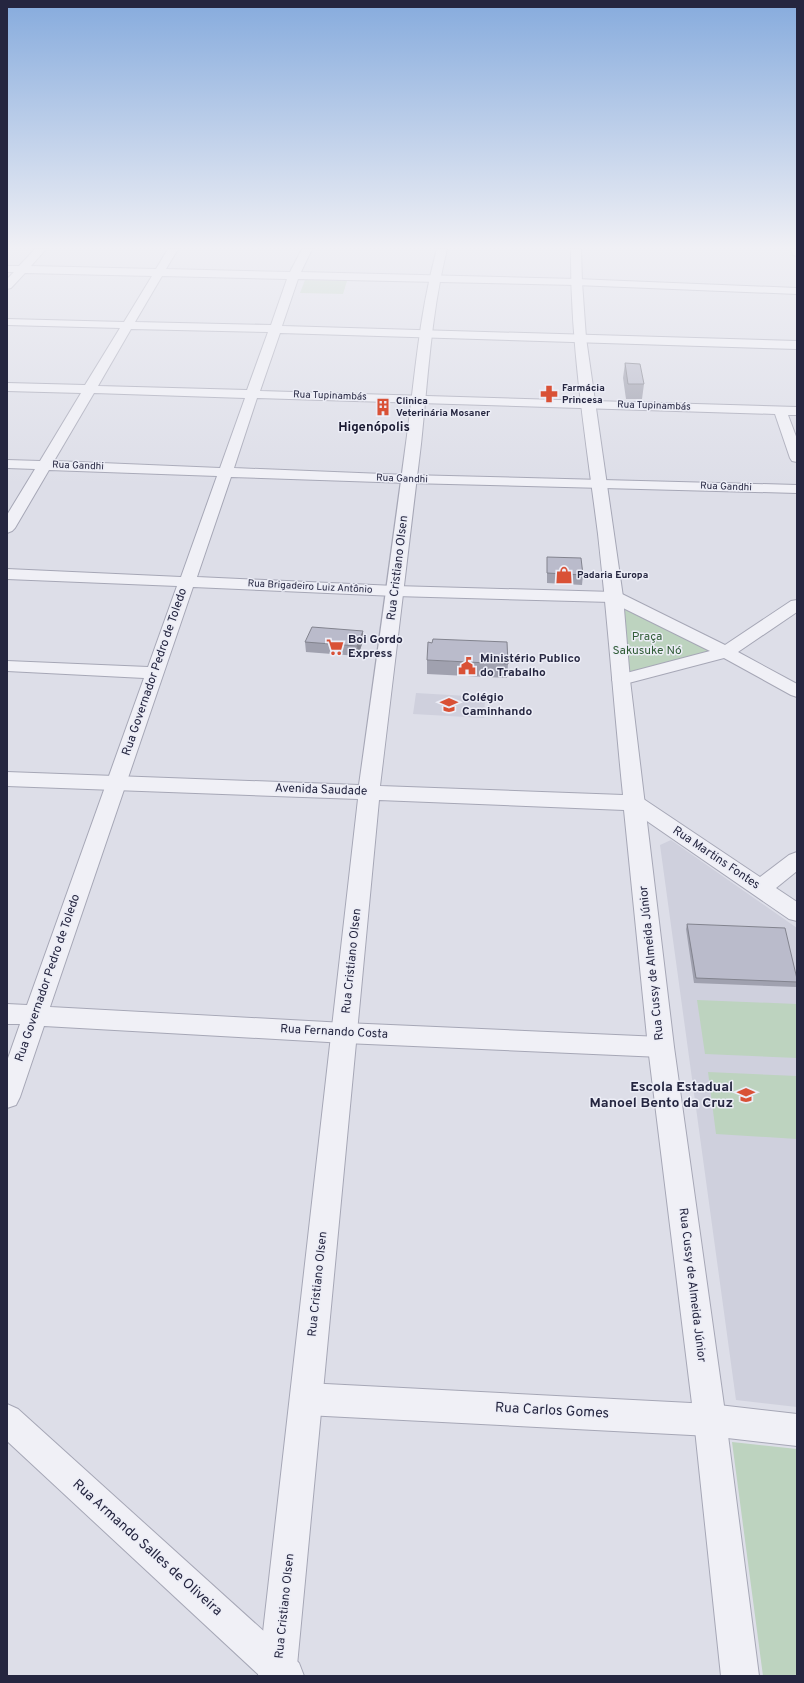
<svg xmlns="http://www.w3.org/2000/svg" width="804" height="1683" viewBox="0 0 804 1683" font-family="Overpass,sans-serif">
<rect width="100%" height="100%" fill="#dddee8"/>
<!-- built -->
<path fill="#cfd0dd" d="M416 693 485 697 484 718 413 714Z
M671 840 797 928V1407L736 1400 660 845Z"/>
<!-- green -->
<path fill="#bdd3bf" d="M305 280 347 281 343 294 300 293Z
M615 599 723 652 623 678Z
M697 1000 797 1004V1058L705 1054Z
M708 1072 797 1076V1139L716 1134Z
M732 1442 797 1449V1676H763Z"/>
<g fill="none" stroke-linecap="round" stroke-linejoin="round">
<!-- minor casing -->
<g stroke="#a6a7b6" stroke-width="2">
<path id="minor" d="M35 249H46L31 266 156 269 168 249H178L166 269 290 272 302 249H312L301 272 576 279 797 288V294L576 285 298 279 282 326 797 341V349L280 333 260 391 797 407V415H788L797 439V462L792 461 790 458 775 414 257 398 234 468 408 475 797 485V493L408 483 231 477 197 577 395 586 614 592 620 593 725 645 791 601 797 600V612L738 652 797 684V697L791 695 724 658 621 685 615 684 612 680 615 676 710 651 611 602 395 596 193 587 50 1007 345 1023 661 1037 670 1040 673 1047 670 1054 661 1057 345 1043 44 1026 20 1097 16 1105 7 1108V1061L20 1024H7V1004L27 1005 144 678 7 671V661L148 667 177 586 7 579V569L181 577 217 476 49 470 15 528 12 531 7 533V515L35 469 7 468V460L40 461 81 393 7 391V383L85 385 120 328 7 325V319L124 322 152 276 25 273 11 288 7 289V279L14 272H7V266H19ZM162 276 287 279 271 325 135 322ZM131 329 268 332 247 390 98 386ZM94 393 245 398 220 468 54 461Z
M791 249H797V256L793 255Z
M635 796 642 798 760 877 789 855 797 852V871L776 888 797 902V921L789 919 628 808 625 803 628 798Z
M306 1383 710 1404 797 1414V1446L710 1436 306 1415 295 1410 290 1399 295 1388Z
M7 1404 18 1409 299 1663 304 1676H260L7 1441Z"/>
</g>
<!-- tertiary casing -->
<g stroke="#a6a7b6" stroke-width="2">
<path id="tertiary" d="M437 249H447C431 313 428 378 421 444 407 558 394 672 380 786L623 795C614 708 608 621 598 534 586 440 570 344 571 249H581L582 282 586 338 623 597 630 680 674 1047 726 1420 759 1676H721L694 1420 648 1047 624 810 379 800 296 1676H258L358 799 7 786V772L359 785C375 671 391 557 406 443 415 378 419 313 437 249Z"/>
</g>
<!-- minor -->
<use href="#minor" fill="#f0f0f6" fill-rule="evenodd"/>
<!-- tertiary -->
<use href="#tertiary" fill="#f0f0f6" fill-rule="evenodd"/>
</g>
<!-- wall -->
<path fill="#a0a1af" d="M625 363 644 384 642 399H626L623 378Z
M547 557 583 575 582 585 547 583Z
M363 641 358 656 306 652 305 642Z
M427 660 508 664 507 678 427 674Z
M687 924 797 979V984L796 987 694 983 686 929Z"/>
<!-- shaded-wall -->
<path fill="#82838e" d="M363 631V641L358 656 357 646Z"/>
<!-- building -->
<path fill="#babbcb" stroke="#82838e" d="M625 363 640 364 644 384H628Z
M547 557 581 558 583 575 547 573Z
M312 627 363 631 357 646 305 642Z
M433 639 507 642 508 664 427 660 428 642 432 643Z
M687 924 785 928 797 979V982L696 978Z"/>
<!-- sky -->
<linearGradient id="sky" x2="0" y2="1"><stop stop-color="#86abdd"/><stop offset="0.51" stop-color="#f0f0f5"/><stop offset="1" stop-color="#f0f0f5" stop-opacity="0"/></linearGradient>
<rect width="804" height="485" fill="url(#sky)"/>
<!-- icons -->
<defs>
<g id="pharmacy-bare" transform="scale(1.38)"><path d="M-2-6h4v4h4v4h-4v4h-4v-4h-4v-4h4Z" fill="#d95136" stroke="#ecedf6" stroke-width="2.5" paint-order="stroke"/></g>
<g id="building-bare" transform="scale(1.38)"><path d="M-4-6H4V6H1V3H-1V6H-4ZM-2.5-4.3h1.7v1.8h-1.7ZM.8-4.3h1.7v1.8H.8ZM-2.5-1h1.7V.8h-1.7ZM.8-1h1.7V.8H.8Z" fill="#d95136" stroke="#ecedf6" stroke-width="2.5" paint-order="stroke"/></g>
<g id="shop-bare" transform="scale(1.38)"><path d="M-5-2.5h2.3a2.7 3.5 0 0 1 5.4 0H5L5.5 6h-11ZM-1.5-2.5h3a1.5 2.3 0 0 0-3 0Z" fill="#d95136" stroke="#ecedf6" stroke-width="2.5" paint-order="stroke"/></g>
<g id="supermarket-bare" transform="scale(1.38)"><path d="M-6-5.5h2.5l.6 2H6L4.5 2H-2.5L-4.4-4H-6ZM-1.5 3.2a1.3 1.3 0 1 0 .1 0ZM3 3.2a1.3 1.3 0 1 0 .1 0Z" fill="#d95136" stroke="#ecedf6" stroke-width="2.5" paint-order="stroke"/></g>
<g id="civic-bare" transform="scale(1.38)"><path d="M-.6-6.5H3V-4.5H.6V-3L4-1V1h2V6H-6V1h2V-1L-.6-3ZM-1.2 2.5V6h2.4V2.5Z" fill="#d95136" stroke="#ecedf6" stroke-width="2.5" paint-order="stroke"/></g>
<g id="school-bare" transform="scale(1.38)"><path d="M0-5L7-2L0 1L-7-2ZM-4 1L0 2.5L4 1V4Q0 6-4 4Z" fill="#d95136" stroke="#ecedf6" stroke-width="2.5" paint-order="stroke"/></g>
</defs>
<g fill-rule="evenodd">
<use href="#pharmacy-bare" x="549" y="394"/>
<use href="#building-bare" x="383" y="407"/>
<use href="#shop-bare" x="564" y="575"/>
<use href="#supermarket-bare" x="335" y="647"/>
<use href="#civic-bare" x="467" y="666"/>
<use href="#school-bare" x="449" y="705"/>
<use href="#school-bare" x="746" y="1095"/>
</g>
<g text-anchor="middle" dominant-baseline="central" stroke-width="3" stroke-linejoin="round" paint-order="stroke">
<!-- far-poi labels -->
<g font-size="10" font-weight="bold" fill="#252640" stroke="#ecedf6" text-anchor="start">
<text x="562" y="388">Farmácia<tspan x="562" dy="12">Princesa</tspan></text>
<text x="396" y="401">Clinica<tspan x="396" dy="12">Veterinária Mosaner</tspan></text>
<text x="577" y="575">Padaria Europa</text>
</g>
<!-- far-street labels -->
<g font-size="10" fill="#252640" stroke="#ecedf6">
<text transform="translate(330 396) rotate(2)">Rua Tupinambás</text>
<text transform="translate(654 406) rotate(2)">Rua Tupinambás</text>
<text transform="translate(78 466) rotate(2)">Rua Gandhi</text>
<text transform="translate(402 479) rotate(2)">Rua Gandhi</text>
<text transform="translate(726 487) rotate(2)">Rua Gandhi</text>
<text transform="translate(310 587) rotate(3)">Rua Brigadeiro Luiz Antônio</text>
</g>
<!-- street labels -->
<g font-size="12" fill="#252640" stroke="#ecedf6">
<text transform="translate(398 568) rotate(-83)">Rua Cristiano Olsen</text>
<text transform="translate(155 672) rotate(-71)">Rua Governador Pedro de Toledo</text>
<text transform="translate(321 790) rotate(2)">Avenida Saudade</text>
<text transform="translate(716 858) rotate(34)">Rua Martins Fontes</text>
<text transform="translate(352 961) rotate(-84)">Rua Cristiano Olsen</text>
<text transform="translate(652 963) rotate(-96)">Rua Cussy de Almeida Júnior</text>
<text transform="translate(48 978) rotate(-71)">Rua Governador Pedro de Toledo</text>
<text transform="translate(334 1032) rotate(3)">Rua Fernando Costa</text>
<text transform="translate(318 1284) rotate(-84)">Rua Cristiano Olsen</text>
<text transform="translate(692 1285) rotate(83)">Rua Cussy de Almeida Júnior</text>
<text transform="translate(285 1606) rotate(-84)">Rua Cristiano Olsen</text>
</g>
<!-- park labels -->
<g font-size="12" fill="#315d37" stroke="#ecedf6">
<text x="647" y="637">Praça<tspan x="647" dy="14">Sakusuke Nó</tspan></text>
</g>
<!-- poi labels -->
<g font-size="12" font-weight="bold" fill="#252640" stroke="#ecedf6" text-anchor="start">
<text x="348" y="640">Boi Gordo<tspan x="348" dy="14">Express</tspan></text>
<text x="480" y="659">Ministério Publico<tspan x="480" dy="14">do Trabalho</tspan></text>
<text x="462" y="698">Colégio<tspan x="462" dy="14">Caminhando</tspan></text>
</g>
<!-- far-district labels -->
<g font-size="13" font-weight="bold" fill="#181830" stroke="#ecedf6">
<text x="374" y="428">Higenópolis</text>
</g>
<!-- near-poi labels -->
<g font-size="14" font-weight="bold" fill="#252640" stroke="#ecedf6" text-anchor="end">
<text x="733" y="1087">Escola Estadual<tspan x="733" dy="16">Manoel Bento da Cruz</tspan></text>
</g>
<!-- near-street labels -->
<g font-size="14" fill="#252640" stroke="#ecedf6">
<text transform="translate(552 1411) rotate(3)">Rua Carlos Gomes</text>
<text transform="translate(147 1548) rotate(42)">Rua Armando Salles de Oliveira</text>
</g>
</g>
<!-- border -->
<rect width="804" height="1683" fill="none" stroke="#252640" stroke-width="16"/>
</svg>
